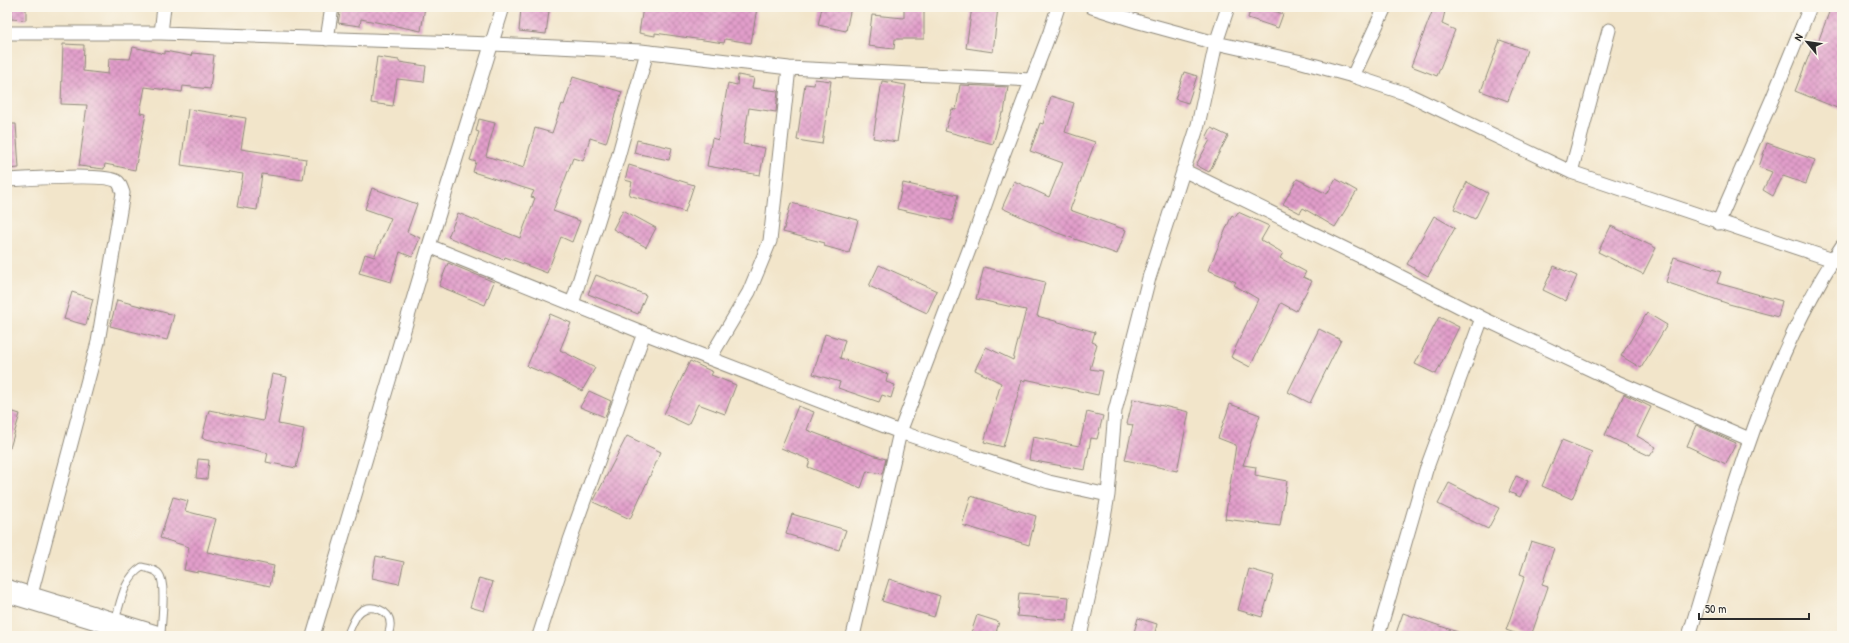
<svg xmlns="http://www.w3.org/2000/svg" width="1849" height="643" viewBox="0 0 1849 643" font-family="'Patrick Hand',sans-serif">
<defs>
<pattern id="building-cross-hatch" width="8" height="8" patternUnits="userSpaceOnUse"><rect width="8" height="8" fill="#e29ecb"/><path d="M0 0l8 8M0 8l8-8" fill="none" stroke="#b781a5"/></pattern>
</defs>
<rect width="100%" height="100%" fill="#fbf7ec"/>
<filter id="ink" filterUnits="userSpaceOnUse"><feTurbulence type="fractalNoise" baseFrequency=".025" numOctaves="2"/><feDisplacementMap in="SourceGraphic" scale="8" xChannelSelector="R" yChannelSelector="G"/><feConvolveMatrix kernelMatrix="1 2 1 2 8 2 1 2 1" color-interpolation-filters="sRGB"/></filter>
<filter id="wash" filterUnits="userSpaceOnUse"><feTurbulence type="fractalNoise" baseFrequency=".012" numOctaves="4" result="noise"/><feDisplacementMap in="SourceGraphic" scale="16" xChannelSelector="R" yChannelSelector="G"/><feGaussianBlur stdDeviation="0.9" result="paint"/><feColorMatrix in="noise" values="0 0 0 0 0 0 0 0 0 0 0 0 0 0 0 0 0 1.4 0 .05"/><feComposite in="paint" operator="in"/></filter>
<g filter="url(#wash)">
<rect width="100%" height="100%" fill="#f2e5ca"/>
<g id="blocks">
<!-- building -->
<path fill="url(#building-cross-hatch)" d="M12 7H26V20L11 19Z
M341 7H425L421 31 361 19 360 26 338 23Z
M643 7H711L736 11 737 7 757 8 751 43 725 39 724 43 655 33V36L639 33Z
M822 7H851L846 31 818 25Z
M904 7H924V39H895L894 49 868 46 872 15 904 18Z
M972 7H998L993 52 966 48Z
M1251 7H1263L1283 14 1278 28 1248 18Z
M1434 7H1446L1442 24 1455 30 1437 76 1411 66Z
M1831 7H1842V110L1795 91 1815 40 1818 42Z
M521 8 549 11 546 34 519 31Z
M1500 40 1527 50 1508 101 1481 91Z
M63 44 84 45 83 71 108 74 109 58 130 59 133 47 165 54V51L191 56 192 53 214 55 210 89 183 86 182 92 145 87 140 113 146 114 135 170 105 164 104 169 79 166 87 105 61 104Z
M377 57 399 60V62L426 66 424 82 397 79 393 106 371 103Z
M1184 72 1197 76 1188 103 1175 99Z
M738 75 754 78 752 88 778 91 776 112 749 108 743 144 765 148 760 175 707 166 712 138 718 140 728 83 737 85Z
M573 77 622 92 606 143 590 138 583 161 573 158 553 211 580 221 572 242 561 237 547 273 505 257 504 260 448 237 458 213 520 238 535 198 531 197 534 191 473 172 476 162 470 160 479 132 476 131 479 119 495 123 486 156 524 168 535 128 552 133 562 104 564 105Z
M815 79 831 81 822 144 797 140 805 84 814 85Z
M882 81 906 85 897 142 873 138Z
M960 85 1008 87 1004 113H1002L993 144 945 131 952 109 956 110Z
M1051 96 1074 103 1065 132 1095 142 1070 210 1126 230 1117 254 1055 232 1002 208 1014 181 1049 197 1063 163 1030 151 1040 123 1043 124Z
M188 109 246 118 241 149 306 159 303 180 262 174 257 210 237 207 243 174 181 165Z
M7 124H16L19 168 7 169Z
M1211 128 1228 136 1209 172 1196 165 1210 140 1206 138Z
M637 140 672 148 669 160 634 153Z
M1767 143 1815 160 1806 184 1783 176 1773 196 1763 190 1772 172 1759 167Z
M629 165 694 185 685 212 629 195 632 182 625 180Z
M1297 179 1327 194 1336 179 1357 191 1335 227 1303 208 1300 213 1283 204Z
M1467 182 1488 193 1475 219 1454 209Z
M903 183 958 195 952 221 897 209Z
M372 188 417 204 407 232 420 238 412 257 400 252 391 282 359 273 365 254 374 257 391 218 365 209Z
M791 203 858 220 849 253 824 246 825 243 783 232Z
M623 210 656 228 646 247 613 229Z
M1238 212 1269 226 1261 240 1283 253 1280 258 1306 272 1303 277 1312 281 1296 311 1281 303 1250 367 1231 357 1258 299 1234 285 1236 282 1208 270 1232 215 1235 217Z
M1434 216 1455 228 1428 276 1407 264Z
M1611 226 1656 248 1643 274 1598 252Z
M1674 257 1721 272 1717 283 1782 301 1778 317 1729 304 1666 282Z
M448 263 494 282 485 305 439 286Z
M879 265 937 291 927 313 869 286Z
M1554 266 1577 276 1566 301 1543 290Z
M984 267 1045 282 1037 316 1095 332 1092 342 1097 344 1090 369 1103 371 1098 395 1025 379V381L1022 380 1003 447 984 442 1001 383 975 370 986 347 1013 360 1026 310 976 299Z
M596 275 646 295 638 314 588 294Z
M72 292 93 299 86 325 64 319Z
M117 300 174 315 167 340 110 326Z
M1647 313 1667 325 1641 368 1621 356Z
M550 314 571 323 560 350 595 368 582 391 549 374 548 375 527 366Z
M1439 317 1459 327 1436 374 1415 364Z
M1319 329 1341 340 1310 403 1288 392Z
M825 334 845 340 840 358 888 374 886 382 895 385 891 398 882 395 879 402 838 388 840 382 813 374Z
M690 361 713 372 711 375 736 385 725 414 698 404 688 425 664 414Z
M272 374 287 377 278 424 304 429 296 468 266 462 268 453 202 438 209 410 263 421Z
M589 391 611 401 605 417 580 407Z
M1624 394 1651 407 1637 436 1656 447 1650 456 1605 435Z
M1133 399 1189 412 1177 471 1125 460 1133 425 1127 424Z
M1230 404 1260 415 1243 465 1256 467 1255 475 1287 481 1280 526 1225 519 1236 445 1218 438Z
M798 406 814 412 807 430 872 455 886 459 882 474 867 471 861 488 808 467 810 460 781 448Z
M7 410 20 414 10 448H7Z
M1087 412 1103 416 1097 439 1091 438 1085 470 1029 460 1033 437 1079 446Z
M1696 425 1736 443 1726 464 1687 446Z
M627 436 661 452 630 519 593 502Z
M1562 440 1592 452 1572 499 1542 486Z
M198 459 209 460 207 479 196 478Z
M1516 476 1528 481 1520 497 1509 492Z
M1449 483 1499 508 1488 529 1438 504Z
M971 496 1036 516 1029 545 962 525Z
M173 497 188 501 185 511 216 519 207 552 274 566 270 586 198 571V573L184 570 189 547 160 538Z
M792 514 846 530 839 550 786 534Z
M1531 541 1554 548 1542 585 1548 587 1531 636H1523L1506 630 1525 576 1520 574Z
M376 556 404 562 399 584 372 578Z
M1249 569 1274 576 1262 617 1238 610Z
M479 578 493 582 484 611 470 607Z
M889 579 940 596 934 617 882 601Z
M1019 593 1069 597 1067 620 1017 616Z
M1403 613 1463 634V636H1395Z
M977 615 999 622 995 636H980L971 633Z
M1138 618 1157 624 1154 636H1133Z"/>
</g>
</g>
<g filter="url(#ink)">
<use href="#blocks" fill-opacity="0" stroke="#8e887a" stroke-width="1"/>
<g fill="none" stroke-linecap="round" stroke-linejoin="round">
<!-- lane casing -->
<g stroke="#8e887a" stroke-width="9">
<path id="lane" d="M115 621C121 601 124 578 142 567 149 569 155 569 159 574 167 584 161 623 161 636
M347 636C351 628 354 616 361 611 371 604 390 610 390 623 391 627 389 632 388 636"/>
</g>
<!-- street casing -->
<g stroke="#8e887a" stroke-width="15">
<path id="street" d="M1092 7 1139 22 1216 43 1228 7
M7 33H161L492 44 641 51 789 68 1031 80
M161 33 164 7
M327 39 332 7
M1353 76 1385 7
M1183 170 1370 261 1482 318 1426 470 1378 636
M1571 172 1609 30
M7 180C24 179 108 173 118 182 120 184 122 190 123 193L98 342 30 598
M1718 223 1773 97 1810 7
M429 246 644 333 900 432 1049 482 1108 495
M572 304 618 157 647 52
M1482 318 1617 382 1749 439
M710 358 749 292 770 241 789 68
M313 636 429 246 503 7
M539 636 570 540 644 333
M853 636 900 432 972 242 997 171 1050 32 1058 7
M1080 636 1096 563 1108 495 1115 411 1149 278 1198 125 1216 43 1302 62 1353 76 1407 94 1571 172 1842 263
M1689 636C1730 502 1764 364 1842 246"/>
</g>
<!-- highway casing -->
<g stroke="#8e887a" stroke-width="24">
<path id="highway" d="M7 591 154 636"/>
</g>
<!-- lane -->
<use href="#lane" stroke="#fff" stroke-width="7"/>
<!-- street -->
<use href="#street" stroke="#fff" stroke-width="13"/>
<!-- highway -->
<use href="#highway" stroke="#fff" stroke-width="22"/>
</g>
</g>
<!-- margin -->
<rect width="1849" height="643" fill="none" stroke="#fbf7ec" stroke-width="24"/>
<!-- north arrow -->
<g transform="translate(1807 42) rotate(299)" stroke="#fbf7ec" stroke-width="3" paint-order="stroke">
<path d="M0-3L7 15L0 10L-7 15Z" fill="#2b2b2b"/>
<text y="-6" font-size="11" font-weight="bold" text-anchor="middle" fill="#2b2b2b">N</text>
</g>
<!-- scale -->
<path d="M1699 613v6h110v-6" fill="none" stroke="#2b2b2b" stroke-width="2"/>
<text x="1705" y="613" font-size="12" fill="#2b2b2b" stroke="#fbf7ec" stroke-width="3" paint-order="stroke">50 m</text>
</svg>
